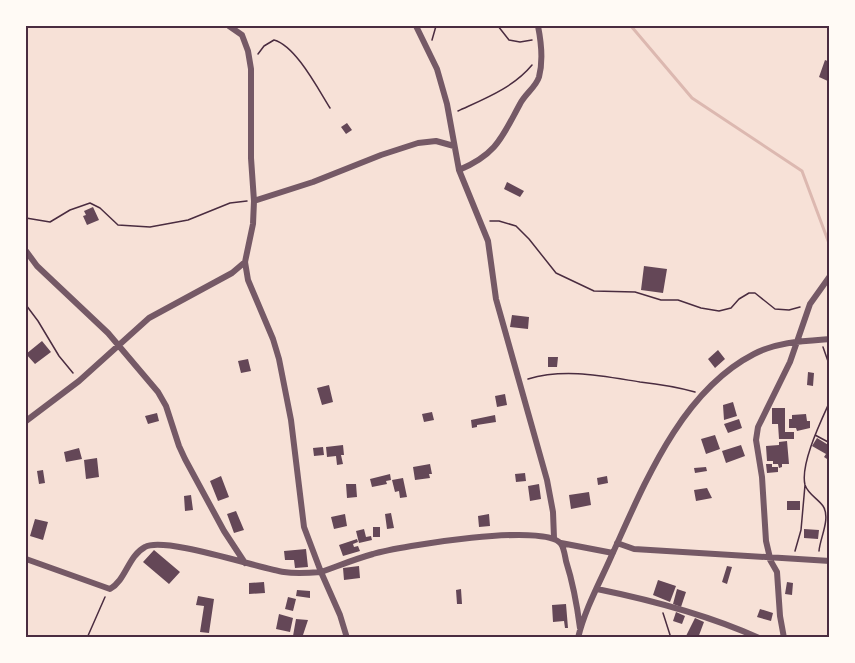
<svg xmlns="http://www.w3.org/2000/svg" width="855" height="663" viewBox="0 0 855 663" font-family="'Alegreya Sans',sans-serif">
<rect width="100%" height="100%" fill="#f7e1d7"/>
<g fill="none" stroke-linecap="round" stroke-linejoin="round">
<!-- stream -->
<path stroke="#dcb8b0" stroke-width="3" d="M631 26 692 98 802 171 830 246"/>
</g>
<!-- building -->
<path fill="#644757" d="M825 60 830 62V82L819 77Z
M347 123 352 130 346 134 341 127Z
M507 182 524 191 520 197 504 189Z
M93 207 99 220 87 225 83 216 86 215 84 211Z
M644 266 667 269 663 293 641 290Z
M512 315 529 317 528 329 510 327Z
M42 341 51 352 35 364 26 354Z
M718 350 725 359 715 368 708 359Z
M548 357H558L557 367H548Z
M248 359 251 371 241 373 238 361Z
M808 372 814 373 813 386 807 385Z
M329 385 333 402 322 405 317 388Z
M505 394 507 405 497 407 495 396Z
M733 402 737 416 724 420 723 405Z
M772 408H785V432H794V439H779L778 424H772Z
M432 412 434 420 424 422 422 414Z
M157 413 159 421 148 424 145 416Z
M806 414 807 421H810V428L797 431 796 428H789V419H792V415Z
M495 415 496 422 477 425V427L472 428 471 420Z
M739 419 742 428 728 433 724 424Z
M715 435 720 449 706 454 701 439Z
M817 438 830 446V461L824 457 826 454 812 446Z
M787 441 789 464H782V467L779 468 778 464H773V461H767L766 446 779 445V442Z
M343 445 344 455H341L343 464 337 465 336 456 327 457 326 447Z
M741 445 745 456 726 463 722 451Z
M323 447 324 455 314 456 313 448Z
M79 448 82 459 66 462 64 452Z
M97 458 99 477 86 479 84 460Z
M430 464 432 474H429L430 478 415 480 413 467Z
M766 464H772V467H778V472L767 473Z
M706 467 707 471 695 473 694 468Z
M43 470 45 483 39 484 37 471Z
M525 473 526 481 516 482 515 474Z
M390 474 391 480 386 481 387 484 372 487 370 479Z
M221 476 229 497 218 501 210 481Z
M607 476 608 483 598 485 597 478Z
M403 478 407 497 400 498 399 491 395 492 392 480Z
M346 484H356L357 497 347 498Z
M539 484 541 499 530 501 528 486Z
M707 488 712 498 696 501 694 490Z
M589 492 591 505 571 509 569 495Z
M191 495 193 510 185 511 184 496Z
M787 501H800V510H787Z
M236 511 244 530 234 533 227 514Z
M391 513 394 528 387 529 385 514Z
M345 514 347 526 334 529 331 517Z
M489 514 490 526 479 527 478 516Z
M35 519 48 522 43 540 30 536Z
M373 527H380V537H373Z
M364 529 366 537 371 536 372 540 359 543 356 531Z
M804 529 819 530 818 539 804 538Z
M357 539 358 542 353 544 354 547 358 546 360 551 343 556 339 545Z
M306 549 308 567 295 568 294 560H285L284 551Z
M154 550 180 572 169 584 143 562Z
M359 566 360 578 344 580 343 568Z
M727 566 732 567 727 584 722 582Z
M658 580 676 586 670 602 653 595Z
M264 582 265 593 249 594V583Z
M787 582 793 583 792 595 785 594Z
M461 589 462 604H457L456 590Z
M677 589 686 592 681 607 673 604Z
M297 590 310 591V598L296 596Z
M198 596 214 599 209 633 200 632 204 606 196 605Z
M288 597 296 599 293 611 285 609Z
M566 604 568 628H565L564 621 553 622 552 605Z
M760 609 773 613 771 621 757 617Z
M676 612 685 616 682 624 673 621Z
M279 614 293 618 290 632 276 629Z
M695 618 704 622 698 638H690L686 636Z
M296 619 308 620 302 638 293 636Z"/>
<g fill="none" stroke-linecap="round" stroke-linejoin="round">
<!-- path -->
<path stroke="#4a2c40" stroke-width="1.5" d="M498 26 509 40 520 42 532 40
M432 40 436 26
M258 54 264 46 274 40C296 46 318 89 330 108
M458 111C484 99 513 88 532 65
M26 218 50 222 70 210 90 203 100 208 118 225 150 227 188 220 230 203 247 201
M490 221H499L516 226 529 239 556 273 594 291 635 292 661 300H678L701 308 719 311 731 308 739 299 749 293H755L775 309 789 310 800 307
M26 305 38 321 59 356 73 373
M823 347 830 367
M528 379C565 368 602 376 640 382 658 384 677 387 695 392
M815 435 830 443
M795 551 801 530 805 485
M819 551C820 538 831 518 823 506 818 499 808 494 805 485 800 464 821 421 830 401
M663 613 671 638
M87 638 105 597"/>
<!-- minor -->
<path stroke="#755966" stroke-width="6" d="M229 26 242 35 248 51 251 69V158L254 201 253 224 245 262 248 280 273 339 279 359 291 420 304 527 321 572C338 566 355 559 373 554 399 546 547 522 561 544 564 548 565 556 566 561 573 583 577 605 580 628
M416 26 437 69 447 104 459 170 488 241 496 299 547 480 553 512 554 538
M459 170C497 154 502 137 520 104 525 94 536 87 539 77 543 62 541 41 538 26
M254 201 313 182 381 155 418 143 436 141 454 146
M26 251 37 266 108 333 158 392 166 406 179 446 185 459 224 531 245 563
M26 421 79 381 149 318 232 273 245 262
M561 543 613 553
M617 543 634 549 830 561
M769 558 777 572 780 616 784 638
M770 558 766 541 762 477 756 440 758 427 790 362 810 304 830 276
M26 559 110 589C126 580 128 556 145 547 164 536 258 568 284 572 296 574 309 573 321 572L340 615 347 638
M597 589C651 600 708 615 759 638
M578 638C585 609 599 584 611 557 644 485 680 392 754 354 777 342 803 341 830 339"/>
</g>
<!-- border -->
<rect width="855" height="663" fill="none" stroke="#fffaf5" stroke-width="54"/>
<rect x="27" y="27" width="801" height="609" fill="none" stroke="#4a2c40" stroke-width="2"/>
</svg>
